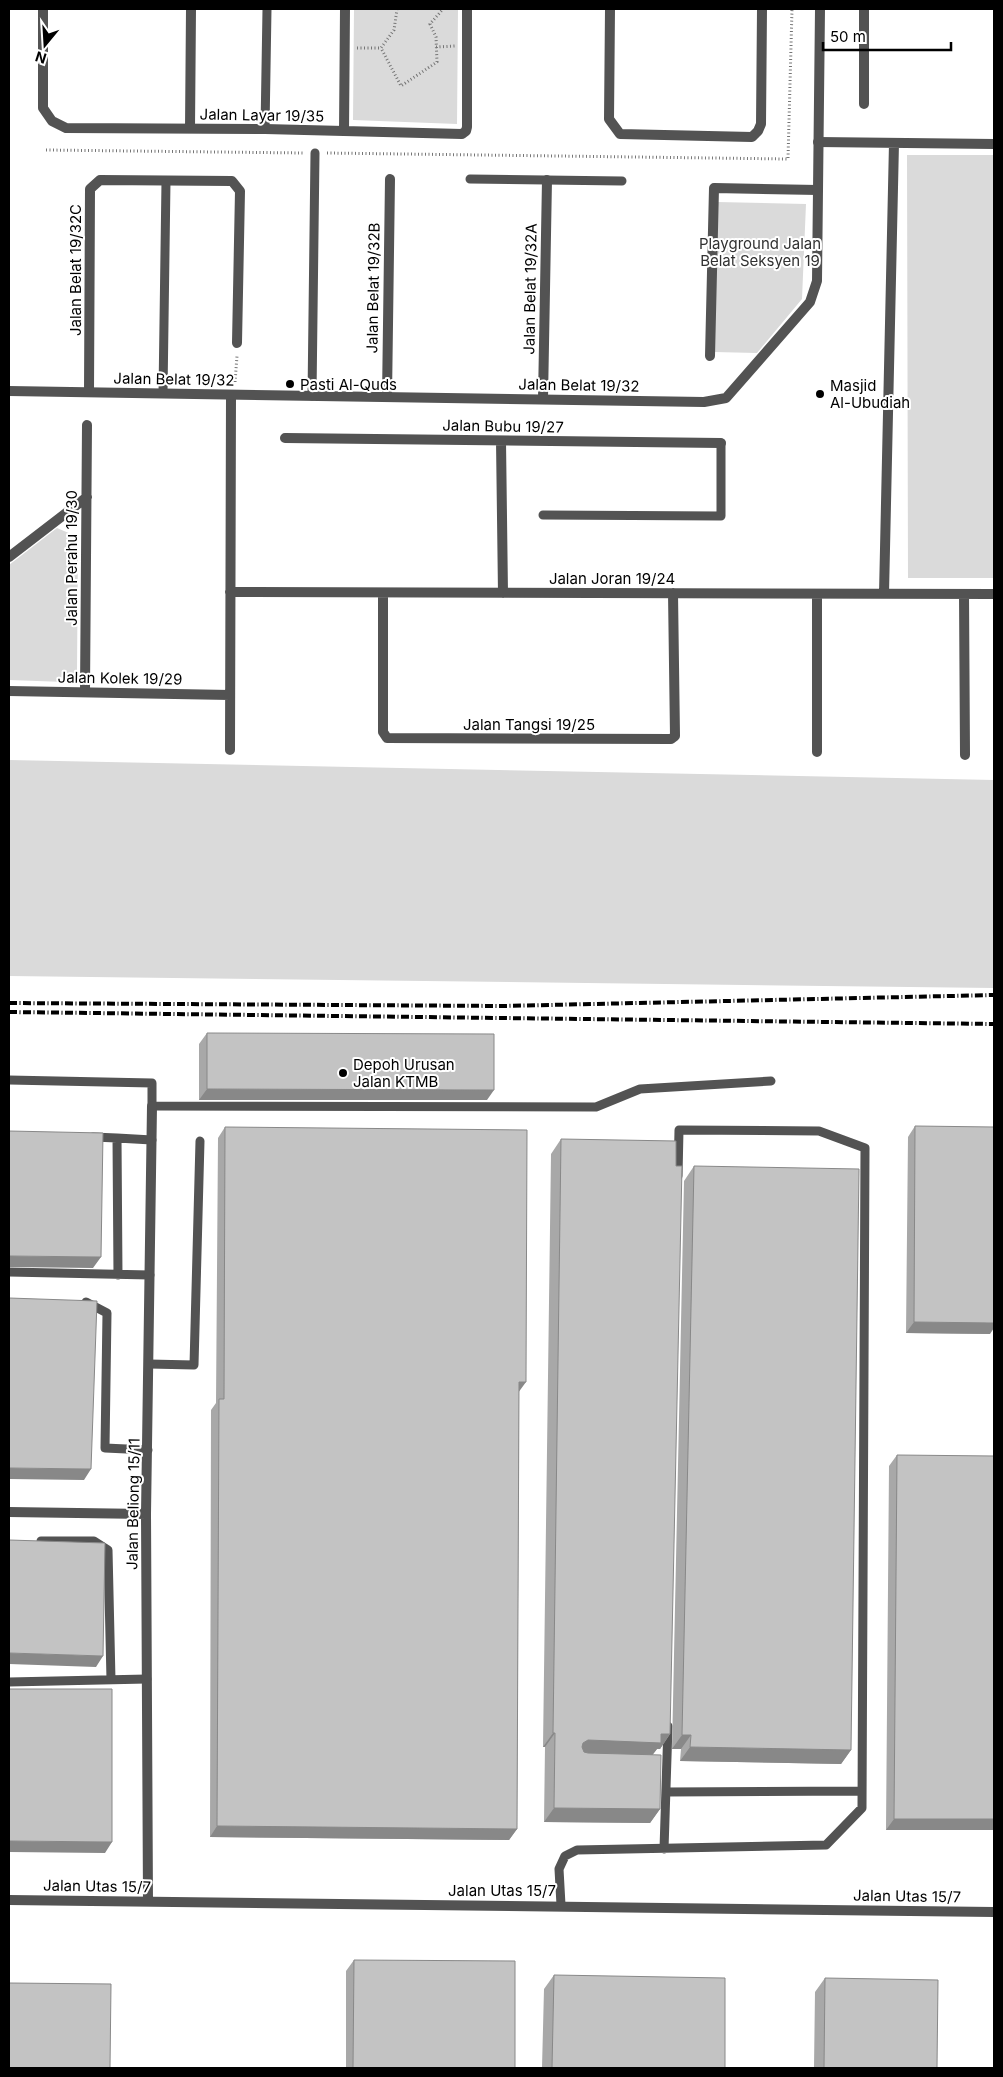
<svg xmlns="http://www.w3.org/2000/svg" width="1003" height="2077" viewBox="0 0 1003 2077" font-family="Inter,sans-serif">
<rect width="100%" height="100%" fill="#fff"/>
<!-- green -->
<path fill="#dadada" d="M354 9H458L457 124 353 120Z
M907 155H994V578H908Z
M717 202 806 204 802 299 757 353 714 352Z
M57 528 78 537 77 670 65 682 9 680V565Z
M9 760 994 780V988L9 976Z"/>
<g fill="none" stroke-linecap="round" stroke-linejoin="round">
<!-- path -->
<path stroke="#757575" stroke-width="3" stroke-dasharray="1 2.5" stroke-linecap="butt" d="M397 9 394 30 381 48 401 86 437 62 436 37 430 24 443 9
M436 47 455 46
M357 48H381
M46 150 303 153
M327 153 788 159 792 9
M235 382 237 356"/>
<!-- service -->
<path stroke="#535353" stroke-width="9" d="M265 129 267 9
M470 179 622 181
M163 393 166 181
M312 396 315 153
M543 515 721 516V443
M9 1080 152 1083V1106L596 1107 640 1089 771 1081
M93 1137 117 1138
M9 1272 150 1275
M118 1275 117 1138 152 1140
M86 1302 107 1313 105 1448 148 1450
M149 1364 194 1365 200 1141
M41 1541H94L108 1550 111 1680
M9 1682 147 1679
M666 1792 862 1791
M664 1849 668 1726
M561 1905 559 1869 565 1856 577 1850 826 1845 862 1808 865 1148 819 1131 679 1130 678 1176"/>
<!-- minor -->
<path stroke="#535353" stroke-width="10" d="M43 9V108L52 121 66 128 265 129 462 134 466 131 467 127V9
M610 9 609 119 620 134 752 137 758 131 761 124 762 9
M864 104V9
M190 128 191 9
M344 131 345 9
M818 142 994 144
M710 356 714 188 818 190
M89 392 90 189 100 180 232 181 240 191 237 343
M387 397 390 179
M543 399 547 180
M285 438 721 443
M501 441 503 593
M9 557 87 497
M230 592 994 594
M383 593V732L387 738 671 739 675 736 673 593
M884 594 894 143
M964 594 965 755
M9 691 230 695
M85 692 87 425
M230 750 231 395
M817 752V594
M9 1512 146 1514
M9 1900 994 1912
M148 1902 146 1514 152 1106"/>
<!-- tertiary -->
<path stroke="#535353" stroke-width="10" d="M9 391 704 402 726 398 810 302 817 281 820 9"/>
<!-- rail -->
<path stroke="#000" stroke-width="4" stroke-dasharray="8 2.5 1 2.5" stroke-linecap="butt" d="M9 1003 503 1006 994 995
M9 1012 994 1024"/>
</g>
<!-- wall -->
<path fill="#a8a8a8" d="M207 1033 487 1100H199V1044Z
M915 1126 990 1334 906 1333 908 1137Z
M225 1127 519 1392 517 1829 509 1840 210 1837 211 1410 216 1403 218 1138Z
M561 1139 670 1734 660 1749H657L652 1755 660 1809 650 1823 544 1822 545 1747H543L551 1154Z
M694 1166 851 1750 841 1764 680 1761 681 1749H672L684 1181Z
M897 1455 994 1830H886L889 1466Z
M354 1960 515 2068H346V1971Z
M554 1975 725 2068H542L544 1989Z
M825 1978 937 2068H814L815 1992Z"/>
<!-- shaded-wall -->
<path fill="#888" d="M207 1089 494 1090 487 1100H199Z
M9 1256 101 1257 93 1268 9 1267Z
M914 1322 994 1323V1328L990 1334 906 1333Z
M519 1382H526L518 1393Z
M9 1468 91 1469 84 1480 9 1479Z
M9 1653 103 1656 96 1667 9 1664Z
M553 1733H555L545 1747H543Z
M661 1734H670L660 1749H657L651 1757 578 1755 583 1743 588 1740Z
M682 1735H691L681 1749H672Z
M690 1747 851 1750 841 1764 680 1761Z
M554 1808 660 1809 650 1823 544 1822Z
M894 1819H994V1830H886Z
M217 1826 517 1829 509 1840 210 1837Z
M9 1841 112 1842 105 1853 9 1852Z"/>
<!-- building -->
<path fill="#c3c3c3" stroke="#888" d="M207 1033 494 1034V1090L207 1089Z
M915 1126 994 1127V1323L914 1322Z
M225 1127 527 1130 526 1382H519L517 1829 217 1826 219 1399H224Z
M9 1131 103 1133 101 1257 9 1256Z
M561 1139 676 1141V1166H682L670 1734H661V1743L588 1740 583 1743 582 1747 584 1752 588 1753 661 1755 660 1809 554 1808 555 1733H553Z
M694 1166 859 1169 851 1750 690 1747 691 1735H682Z
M9 1298 97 1301 91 1469 9 1468Z
M897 1455 994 1456V1819H894Z
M9 1540 105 1543 103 1656 9 1653Z
M9 1689H112V1842L9 1841Z
M354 1960 515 1961V2068H353Z
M554 1975 725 1978V2068H552Z
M825 1978 938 1980 937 2068H824Z
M9 1983 111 1984 110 2068H9Z"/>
<!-- markers -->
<g fill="#000" stroke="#fff" stroke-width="2">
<circle cx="290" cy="384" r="5"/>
<circle cx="820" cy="394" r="5"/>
<circle cx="343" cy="1073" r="5"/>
</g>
<g text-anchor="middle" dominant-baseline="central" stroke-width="4" stroke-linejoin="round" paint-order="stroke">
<!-- street labels -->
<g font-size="15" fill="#000" stroke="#fff">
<text transform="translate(262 115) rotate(1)">Jalan Layar 19/35</text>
<text transform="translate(75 270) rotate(-90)">Jalan Belat 19/32C</text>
<text transform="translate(373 288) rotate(-89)">Jalan Belat 19/32B</text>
<text transform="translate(530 289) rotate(-89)">Jalan Belat 19/32A</text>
<text transform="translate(174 379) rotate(1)">Jalan Belat 19/32</text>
<text transform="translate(579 385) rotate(1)">Jalan Belat 19/32</text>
<text transform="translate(503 426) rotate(1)">Jalan Bubu 19/27</text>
<text transform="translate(71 558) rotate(-90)">Jalan Perahu 19/30</text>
<text x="612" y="578">Jalan Joran 19/24</text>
<text transform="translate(120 678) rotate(1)">Jalan Kolek 19/29</text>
<text x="529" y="724">Jalan Tangsi 19/25</text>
<text transform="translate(133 1504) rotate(-89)">Jalan Beliong 15/11</text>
<text transform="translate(97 1886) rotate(1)">Jalan Utas 15/7</text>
<text x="502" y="1890">Jalan Utas 15/7</text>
<text transform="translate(907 1896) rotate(1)">Jalan Utas 15/7</text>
</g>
<!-- park labels -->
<g font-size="15" fill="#313131" stroke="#fff">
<text x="760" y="243">Playground Jalan<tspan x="760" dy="17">Belat Seksyen 19</tspan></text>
</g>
<!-- poi labels -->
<g font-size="15" fill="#000" stroke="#fff" text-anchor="start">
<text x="300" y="384">Pasti Al-Quds</text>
<text x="830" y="385">Masjid<tspan x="830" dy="17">Al-Ubudiah</tspan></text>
<text x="353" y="1064">Depoh Urusan<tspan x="353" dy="17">Jalan KTMB</tspan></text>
</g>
</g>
<!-- border -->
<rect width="1003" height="2077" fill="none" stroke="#000000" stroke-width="20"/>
<!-- north arrow -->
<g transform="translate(45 45) rotate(198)" stroke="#ffffff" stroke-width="4" paint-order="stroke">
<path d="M0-4L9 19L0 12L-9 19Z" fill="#000000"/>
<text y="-8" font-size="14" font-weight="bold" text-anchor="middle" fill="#000000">N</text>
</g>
<!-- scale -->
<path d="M823 42v8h128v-8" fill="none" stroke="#000000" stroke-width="2.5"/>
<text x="830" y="42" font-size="15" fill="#000000" stroke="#ffffff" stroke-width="4" paint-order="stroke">50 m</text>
</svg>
